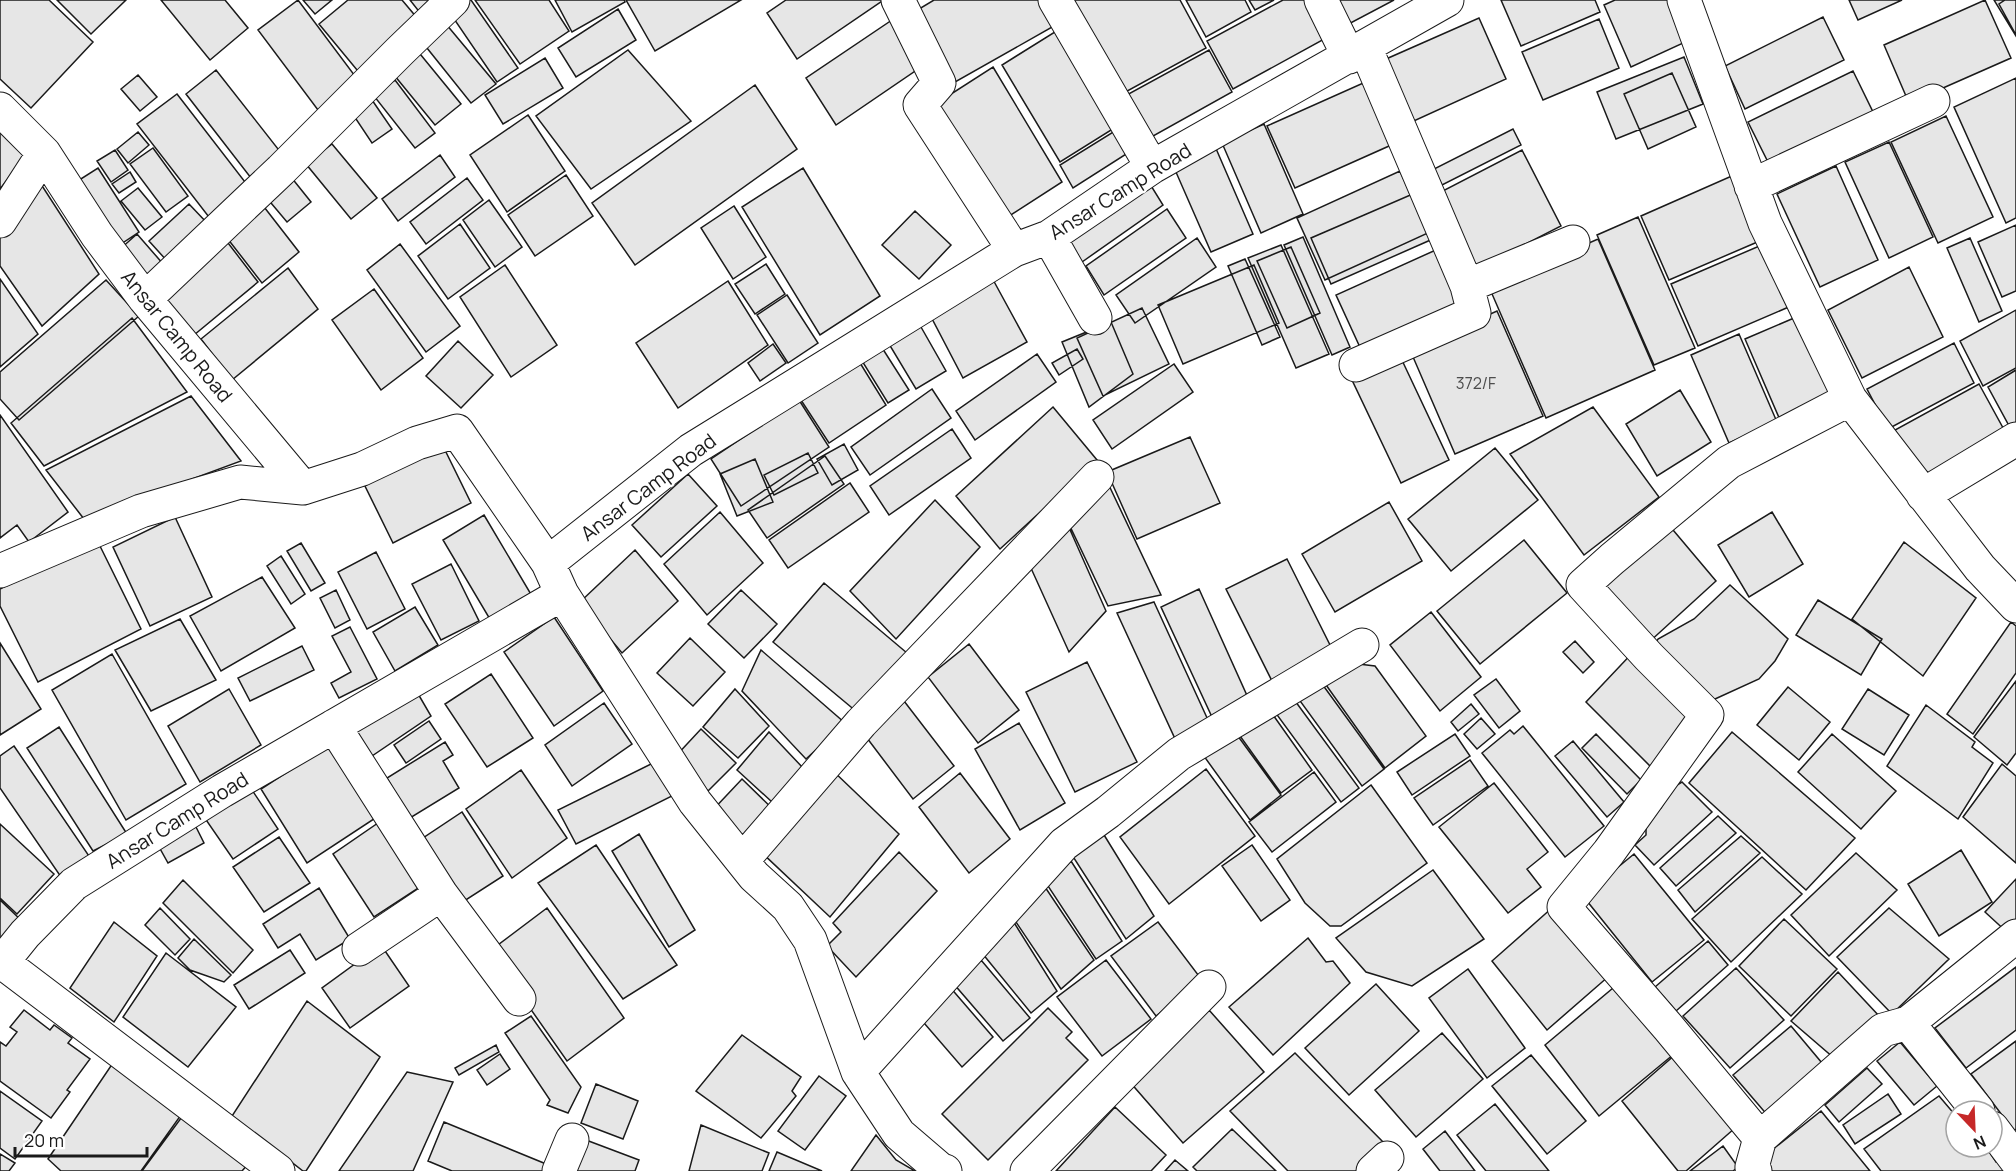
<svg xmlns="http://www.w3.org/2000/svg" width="2016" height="1171" viewBox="0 0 2016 1171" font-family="Manrope,sans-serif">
<rect width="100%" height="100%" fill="#fff"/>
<!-- building -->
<path fill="#e6e6e6" stroke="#1a1a1a" stroke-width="1.5" d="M0 0H49L93 42 31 108 0 79Z
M57 0H126L91 34Z
M161 0H225L248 28 210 60Z
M298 0 361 84 321 114 258 30Z
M303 0H332L315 14Z
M348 0H402L423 25 362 76 319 24Z
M410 0H439L421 14Z
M469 0H471L518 68 497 82 450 13Z
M475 0H549L569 31 520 64Z
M555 0H624L625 2 572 32Z
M626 0H741L655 51Z
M786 0H882V1L797 59 767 13Z
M934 0H1039L1054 26 948 86 909 15Z
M1068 0H1180L1206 48 1120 95Z
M1186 0H1245L1251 12 1206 37Z
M1249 0H1274L1255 10Z
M1283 0H1309L1328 37 1233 89 1207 41Z
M1329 0H1394L1343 27Z
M1501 0H1595L1600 12 1521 46Z
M1615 0H1675L1692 39 1631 67 1604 5Z
M1849 0H1902L1858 20Z
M1985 0 2011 58 1909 103 1884 45Z
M1994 0H2016V36Z
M2005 0H2016V35L1999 4Z
M618 9 636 40 576 77 558 48Z
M1823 17 1844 60 1745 109 1725 66Z
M1479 18 1506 79 1405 125 1377 63Z
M1599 19 1619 68 1543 100 1522 52Z
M892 20 921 67 836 125 806 78Z
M446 24 496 84 471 103 423 43Z
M1058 30 1116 127 1060 162 1002 65Z
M416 49 461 104 435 125 390 70Z
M628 50 691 121 591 189 536 116Z
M1209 50 1232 92 1146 140 1123 97Z
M1684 57 1703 104 1616 139 1597 92Z
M545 58 563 88 503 124 485 95Z
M993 67 1062 182 1006 218 937 103Z
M216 70 282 154 251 178 186 94Z
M1853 71 1874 114 1770 166 1748 122Z
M1672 73 1696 127 1648 149 1624 94Z
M138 75 157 97 140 111 121 89Z
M2016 78V218L2006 223 1954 107Z
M395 80 435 133 415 148 374 96Z
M1370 80 1398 142 1295 188 1267 126Z
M755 85 797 149 635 265 592 203Z
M177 94 252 191 212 221 137 124Z
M372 100 392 129 372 143 352 113Z
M528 115 565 171 507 212 470 155Z
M1946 116 1993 217 1938 243 1891 142Z
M1264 124 1303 214 1261 233 1222 143Z
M0 125 31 149 0 189Z
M1118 129 1131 151 1073 188 1060 165Z
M1513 129 1521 145 1442 185 1434 169Z
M138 132 149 145 128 163 117 149Z
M1889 142 1933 237 1889 258 1845 162Z
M332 144 377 198 351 219 306 164Z
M1214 144 1253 234 1211 252 1172 163Z
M153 148 188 196 166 212 130 164Z
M115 150 128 170 111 182 97 161Z
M1522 150 1561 226 1471 272 1433 196Z
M440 155 455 177 398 221 382 199Z
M1836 166 1878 260 1820 287 1777 194Z
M98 168 139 232 118 246 76 182Z
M803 168 880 296 820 335 742 207Z
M1400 171 1428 233 1325 280 1297 218Z
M130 172 136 182 119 193 112 184Z
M566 175 593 216 535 256 508 215Z
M1734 175 1762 240 1669 280 1641 216Z
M1145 176 1163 205 1082 262 1064 234Z
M291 177 311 202 287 222 266 197Z
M37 178 99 274 42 326 0 266V234Z
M467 178 483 200 426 244 410 222Z
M138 188 162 217 145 230 121 201Z
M1415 193 1435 238 1331 284 1311 238Z
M489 200 522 247 495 267 463 220Z
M261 203 299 252 262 283 224 234Z
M189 204 208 224 168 262 149 241Z
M734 206 766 257 733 279 701 228Z
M1167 209 1186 238 1104 295 1086 266Z
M915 211 951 245 919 279 882 245Z
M1638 217 1695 348 1654 365 1597 235Z
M460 224 490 268 448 299 418 256Z
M2016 225V291L2002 297 1978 242Z
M137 234 164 265 146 281 119 250Z
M1303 237 1350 347 1332 355 1284 245Z
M1197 238 1216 267 1135 323 1116 295Z
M1970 238 2002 311 1979 322 1947 248Z
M225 239 258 282 188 340 155 297Z
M1598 239 1655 370 1546 418 1489 287Z
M400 244 460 326 426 352 367 270Z
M1764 244 1791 306 1698 346 1671 284Z
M1281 245 1329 354 1296 368 1248 258Z
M1291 247 1320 313 1287 328 1257 261Z
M1438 249 1466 311 1364 356 1336 295Z
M1245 259 1280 337 1262 345 1228 266Z
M766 264 785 294 755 314 735 284Z
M505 265 557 345 511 377 460 297Z
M1254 265 1279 323 1183 364 1158 305Z
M1909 267 1943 337 1862 378 1828 310Z
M288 268 318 309 232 380 201 339Z
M991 276 1027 342 963 378 928 311Z
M0 279 38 334 0 367Z
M106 280 139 316 19 420 0 399V372Z
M728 281 768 345 678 408 636 343Z
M374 289 423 358 381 390 332 320Z
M787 295 818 343 788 363 757 315Z
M1142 308 1169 364 1103 396 1077 338Z
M2016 310V368L1983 386 1960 341Z
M1497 311 1543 416 1455 454 1410 350Z
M1801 315 1836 395 1780 420 1745 339Z
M132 318 187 392 44 466 11 423Z
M917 320 946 371 916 389 886 339Z
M1111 322 1133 374 1089 407 1062 342Z
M1739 334 1777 422 1729 443 1691 355Z
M458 341 493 375 461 408 426 376Z
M879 343 909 390 888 403 859 356Z
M1954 343 1974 383 1888 429 1867 389Z
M773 344 786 363 760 381 748 363Z
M1077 349 1083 359 1059 375 1052 363Z
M1037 354 1056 382 975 440 956 411Z
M1400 356 1449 460 1401 483 1352 380Z
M857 358 886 405 829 443 799 397Z
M1174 364 1193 392 1112 449 1093 420Z
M2016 370V432L2013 433 1988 387Z
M1979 384 2008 437 1924 484 1895 430Z
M932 389 951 418 870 475 851 447Z
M1680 390 1711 442 1657 476 1626 424Z
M191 396 241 461 84 519 46 470Z
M799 400 829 447 741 506 711 459Z
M1053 407 1097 460 1000 549 956 496Z
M1593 407 1659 497 1584 555 1510 454Z
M0 415 68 512 29 542 17 525 0 538Z
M952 429 971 458 889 515 870 486Z
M1190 437 1220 503 1137 539 1107 472Z
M441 442 471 503 393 543 363 482Z
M844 444 858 470 832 485 817 459Z
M1495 448 1538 500 1451 571 1408 519Z
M808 453 818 473 774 495 764 475Z
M825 456 844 484 767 538 748 510Z
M755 459 773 502 737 516 720 474Z
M688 474 717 506 661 557 632 525Z
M1105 477 1161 595 1108 606 1067 520Z
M850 483 869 512 788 568 769 540Z
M935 500 980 547 896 639 850 591Z
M1389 502 1422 561 1335 612 1302 554Z
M720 512 763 563 707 615 664 564Z
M1772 512 1803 564 1749 597 1718 545Z
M484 515 532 596 491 621 443 540Z
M175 517 212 597 150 626 113 547Z
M1067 523 1106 611 1069 652 1030 566Z
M1668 524 1716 581 1647 644 1599 586Z
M97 540 141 629 38 682 0 606V589Z
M1524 540 1567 593 1480 664 1437 611Z
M1904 542 1976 598 1923 676 1852 619Z
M301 543 325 583 311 591 287 551Z
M635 550 678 601 622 653 580 602Z
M376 552 405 609 367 629 338 572Z
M281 556 305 594 291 604 267 566Z
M1287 559 1337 659 1276 689 1226 589Z
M451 564 479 621 441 640 412 584Z
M262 577 295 628 221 671 190 616Z
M824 583 907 653 857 712 773 642Z
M1730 585 1788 639 1775 661 1759 679 1704 704 1652 650 1658 639 1694 619Z
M1199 589 1249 700 1212 717 1161 607Z
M336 590 350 620 335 628 320 598Z
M741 590 777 624 744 658 708 624Z
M1818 600 1882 639 1861 675 1796 635Z
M1154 602 1208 720 1177 743 1117 613Z
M415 607 438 645 395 671 373 632Z
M1431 612 1481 677 1440 711 1390 645Z
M554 617 603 691 554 726 504 652Z
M180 619 216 680 151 711 115 650Z
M2011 622 2016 626V673L1973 734 1947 714Z
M350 627 377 679 339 698 331 683 351 672 332 636Z
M690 638 725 672 693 706 657 673Z
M1575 641 1594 662 1583 673 1563 652Z
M0 643 41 709 0 735Z
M969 644 1019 710 978 743 928 677Z
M302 646 314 670 250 701 238 678Z
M1637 648 1699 708 1655 771 1586 702Z
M761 650 845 723 806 759 742 691Z
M112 654 186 784 126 820 52 690Z
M1087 662 1137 762 1075 792 1026 692Z
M1350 663 1375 666 1426 736 1385 768 1319 675Z
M491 674 533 738 487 767 445 704Z
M1317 677 1384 769 1362 786 1295 694Z
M1496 679 1520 711 1499 728 1474 695Z
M2016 681V753L2007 765 1974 737Z
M1788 687 1830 722 1799 760 1757 725Z
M229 689 261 745 200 782 168 726Z
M735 689 769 726 738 758 703 727Z
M1868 689 1909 715 1884 755 1842 729Z
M417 692 431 716 369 758 354 733Z
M1290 694 1359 788 1341 802 1272 708Z
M904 701 954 766 913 799 864 734Z
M604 703 632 744 572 786 545 745Z
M1471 704 1479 714 1458 731 1451 722Z
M1266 705 1312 770 1281 793 1235 729Z
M1926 705 1975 742 1972 747 1993 763 1958 819 1887 766Z
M1481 718 1495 734 1477 749 1464 734Z
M429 721 441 739 406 763 394 745Z
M1019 723 1065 803 1020 830 975 749Z
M1523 726 1604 826 1565 857 1482 753 1510 730 1514 734Z
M59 727 127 834 93 851 27 748Z
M1232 728 1281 795 1250 820 1201 752Z
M701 729 736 763 708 791 674 758Z
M769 732 804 769 772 802 737 770Z
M1732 732 1855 838 1806 890 1689 783Z
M1455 734 1470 756 1412 795 1397 772Z
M1596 734 1641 780 1627 794 1582 748Z
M1832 734 1896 791 1861 829 1798 772Z
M1573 741 1624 802 1607 817 1555 756Z
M334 742 380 815 307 863 261 789Z
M445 742 453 755 443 761 459 788 410 818 387 778Z
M14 746 89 856 61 877 0 788V756Z
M1470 760 1488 786 1433 825 1414 798Z
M655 762 672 796 576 844 558 810Z
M2002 764 2016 776V863L1963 817Z
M830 768 899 834 830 917 760 851Z
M1206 769 1255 836 1169 904 1120 837Z
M521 770 567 838 512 878 466 809Z
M1314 772 1336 802 1272 852 1249 822Z
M960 773 1010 839 969 873 919 807Z
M742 779 777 813 745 846 710 813Z
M1682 782 1712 812 1654 865 1635 845 1646 835V825L1650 816 1661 808 1672 788Z
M1494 783 1548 852 1527 869 1541 887 1508 913 1439 827Z
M248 784 278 829 233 859 202 814Z
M1371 785 1427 863 1341 926H1330L1305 903 1277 859Z
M462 812 503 876 458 905 417 842Z
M1718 816 1736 833 1676 886 1660 868Z
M378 823 420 887 374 917 333 854Z
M0 824 54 874 17 914 0 898Z
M195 825 204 843 168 863 158 845Z
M1101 830 1154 916 1126 939 1070 852Z
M639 834 695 930 669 947 612 851Z
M1741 836 1760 853 1695 912 1678 890Z
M279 837 310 883 264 912 233 867Z
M596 845 677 965 623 999 538 883Z
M1252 845 1290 900 1261 921 1222 866Z
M1961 850 1992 902 1939 936 1908 884Z
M899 852 937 891 856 977 827 946 841 932 833 923Z
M1856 853 1897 890 1829 956 1791 915Z
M1634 854 1704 940 1652 982 1583 896Z
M1762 857 1802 894 1731 962 1692 919Z
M1071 861 1122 941 1096 959 1046 883Z
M1433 870 1484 939 1412 986 1366 972 1336 938Z
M2016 879V928L2010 935 1985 912Z
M183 880 253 950 233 973 163 903Z
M1045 887 1094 960 1061 989 1014 919Z
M319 888 350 939 316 960 300 934 278 948 263 924Z
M0 900 24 923 0 948Z
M1553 907 1609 976 1547 1030 1492 961Z
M160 908 190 939 175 955 145 925Z
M547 908 624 1018 567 1061 490 951Z
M1889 908 1949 959 1892 1014 1837 957Z
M1784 919 1837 969 1791 1016 1739 966Z
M1013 921 1057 991 1031 1013 982 953Z
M114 922 157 956 114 1022 70 988Z
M1158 922 1202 980 1156 1016 1111 956Z
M1308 938 1326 962 1333 961 1350 983 1273 1055 1229 1007Z
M194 939 231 975 224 982 190 970 178 958Z
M1708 941 1728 965 1676 1011 1655 987Z
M381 945 409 986 350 1028 322 988Z
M290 950 305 973 249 1009 234 985Z
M166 953 236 1007 188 1067 123 1017Z
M981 960 1030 1018 1003 1041 953 983Z
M1106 960 1151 1019 1102 1056 1057 997Z
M2016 967V1030L1966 1068 1935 1028Z
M1736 968 1784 1020 1730 1068 1683 1016Z
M1468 969 1525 1048 1487 1078 1429 998Z
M1838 972 1880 1017 1834 1058 1791 1021Z
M1619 983 1674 1054 1599 1116 1545 1045Z
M1376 984 1419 1031 1349 1095 1305 1048Z
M949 986 993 1037 962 1067 918 1016Z
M307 1001 380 1057 306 1171H303L232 1116Z
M1048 1008 1072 1032 1066 1038 1088 1060 988 1160 942 1114Z
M24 1010 50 1030 54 1025 72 1038 68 1043 90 1059 67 1090 70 1092 51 1118 0 1081V1042L6 1046 17 1032 10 1027Z
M1209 1010 1264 1072 1183 1143 1129 1081Z
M531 1016 581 1087 568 1113 547 1105 550 1100 505 1033Z
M1791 1026 1827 1069 1769 1117 1733 1075Z
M1442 1033 1483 1079 1416 1137 1375 1090Z
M742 1035 801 1077 792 1091 796 1096 761 1138 696 1091Z
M2016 1041V1129L2014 1131 1971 1074Z
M1900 1042 1937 1086 1914 1105 1877 1061Z
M496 1045 499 1052 459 1075 455 1068Z
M121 1051 191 1101 141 1171H61L48 1159Z
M1295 1053 1386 1145 1358 1171H1288L1230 1111Z
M500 1054 510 1069 487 1085 477 1070Z
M1676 1054 1735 1128 1686 1171H1678L1622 1101Z
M1531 1055 1586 1121 1547 1154 1492 1086Z
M1867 1068 1882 1084 1839 1122 1825 1105Z
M407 1072 453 1082 413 1171H339Z
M819 1076 846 1096 805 1150 778 1131Z
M596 1084 638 1101 623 1139 581 1123Z
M0 1091 42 1121 15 1159 0 1148Z
M1888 1094 1901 1114 1855 1144 1843 1125Z
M1939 1096 1956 1116V1147H1986L1996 1162 2001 1158 2009 1171H1881L1864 1149Z
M1495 1104 1549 1171H1486L1457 1135Z
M1115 1107 1166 1155 1151 1171H1056Z
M187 1110 249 1163 242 1171H142Z
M1821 1111 1870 1171H1772L1762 1158Z
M444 1122 551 1166 549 1171H452L428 1161Z
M701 1125 769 1153 762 1171H689Z
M1232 1129 1276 1171H1197L1193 1167Z
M1445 1131 1475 1171H1440L1423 1149Z
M876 1135 896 1160 915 1171H851Z
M586 1140 639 1160 635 1171H575Z
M1723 1146 1738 1167 1733 1171H1690Z
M777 1152 822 1171H769Z
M0 1154 15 1163 9 1171H0Z
M1175 1160 1188 1171H1165Z"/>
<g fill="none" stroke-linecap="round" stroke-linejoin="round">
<!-- street casing -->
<g stroke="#1a1a1a" stroke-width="35">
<path id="street" d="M898 0 939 83 920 105 1014 250
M1055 0 1152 167
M1321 0 1349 57
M1684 0 1765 223 1850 399 1980 568 2016 606
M1365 47 1467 286
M0 109 44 153 97 235 145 299 303 488 362 469 417 443 457 431 548 563 691 450 1014 250 1049 237 1152 167 1447 0
M1751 186 1933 101
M0 221 44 153
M1049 237 1095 318
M145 299 281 170 400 51 453 0
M1356 365 1474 313 1467 286 1573 242
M1850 399 1729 462 1612 559 1583 585 1649 657 1707 715 1609 852 1564 907 1668 1027 1760 1138 1883 1030 1908 1023 2016 936
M1923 495 2016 439
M548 563 562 594 695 802 754 876 788 907 810 940 858 1072 899 1134 941 1170 945 1171
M0 571 141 511 240 482 303 488
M334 726 441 894 359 949
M742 861 861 723 1097 477
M441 894 519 999
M2 962 278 1171
M0 965 25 934 74 884 222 791 562 594
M1908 1023 1978 1111
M858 1072 1064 844 1108 812 1179 754 1362 645
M1992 1128 2016 1160
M559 1171 572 1140
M1027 1171 1209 987
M1373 1171 1387 1158
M1755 1171 1752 1167 1760 1138"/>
</g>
<!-- street -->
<use href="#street" stroke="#fff" stroke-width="33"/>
</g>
<g text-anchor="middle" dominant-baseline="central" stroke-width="4.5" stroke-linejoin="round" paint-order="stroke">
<!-- number labels -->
<g font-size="16" fill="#4d4d4d">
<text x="1476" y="383">372/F</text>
</g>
<!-- street labels -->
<g font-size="20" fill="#1a1a1a" stroke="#fff">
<text transform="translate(1120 191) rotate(-32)">Ansar Camp Road</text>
<text transform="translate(177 336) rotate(51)">Ansar Camp Road</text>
<text transform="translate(648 487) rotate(-37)">Ansar Camp Road</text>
<text transform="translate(177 820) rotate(-32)">Ansar Camp Road</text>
</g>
</g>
<!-- north arrow -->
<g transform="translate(1974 1129) rotate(157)"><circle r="28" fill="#ffffff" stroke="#a3a3a3" stroke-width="1.5"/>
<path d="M0-4.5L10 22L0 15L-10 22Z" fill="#c62828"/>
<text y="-9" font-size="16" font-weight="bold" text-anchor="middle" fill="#1a1a1a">N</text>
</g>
<!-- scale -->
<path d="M15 1147v9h132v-9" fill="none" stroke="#1a1a1a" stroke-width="3"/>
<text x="24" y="1147" font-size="18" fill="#1a1a1a" stroke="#ffffff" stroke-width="4.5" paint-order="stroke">20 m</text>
</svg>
